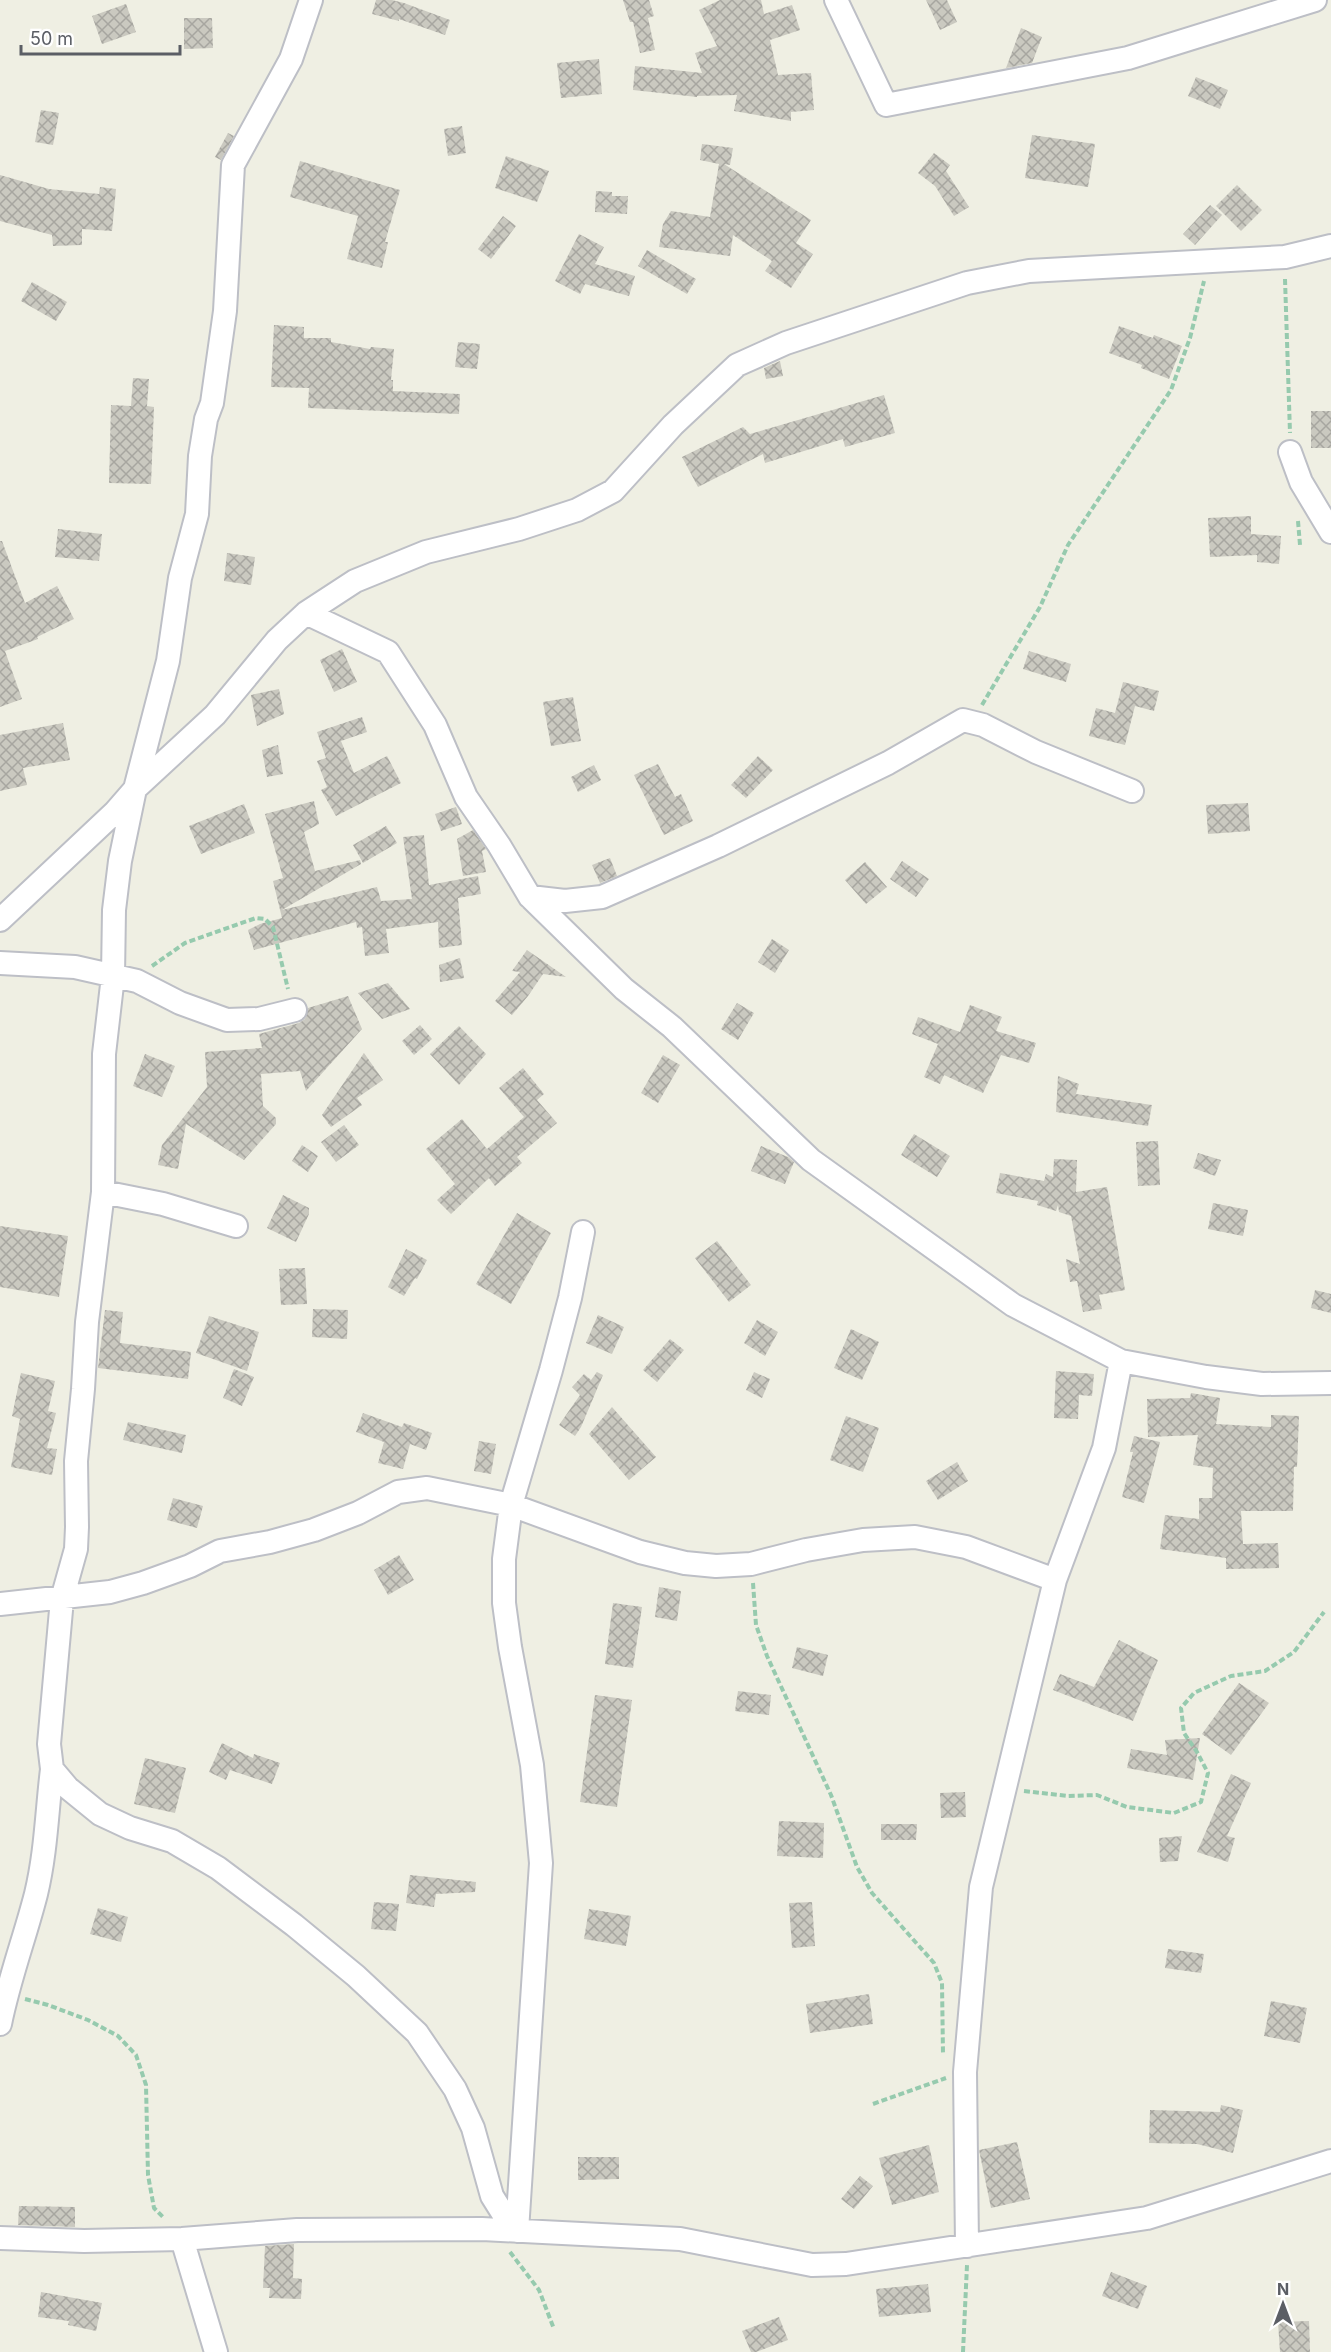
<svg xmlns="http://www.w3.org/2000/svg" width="1331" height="2352" viewBox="0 0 1331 2352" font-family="Inter,sans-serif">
<defs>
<pattern id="building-cross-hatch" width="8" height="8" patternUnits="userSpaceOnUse" patternTransform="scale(1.5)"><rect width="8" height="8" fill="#cac9c0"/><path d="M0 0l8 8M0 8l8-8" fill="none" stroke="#a7a6a0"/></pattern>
</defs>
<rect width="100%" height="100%" fill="#efefe3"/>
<!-- building -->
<path fill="url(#building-cross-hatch)" d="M376 0H392L404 3 450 20 445 35 399 19V21L372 14Z
M623 0H649L654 16 648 18 655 50 640 53 633 22H630Z
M720 0H761L764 14 792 5 800 30 770 40 778 75 811 73 814 110 791 112V121L734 111 737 95 697 96V97L633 90 635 66 702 73 695 53 717 46 699 10Z
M926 0H947L957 22 940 30Z
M126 4 136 32 102 44 92 16Z
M184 18H212L213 48 184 49Z
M1021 28 1042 37 1032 63 1006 68Z
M599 59 602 94 561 98 557 63Z
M1196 77 1228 90 1220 109 1188 96Z
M41 110 59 113 53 145 35 142Z
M462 126 466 153 448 156 444 129Z
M228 133 234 136 221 160 215 157Z
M1032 135 1095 144 1088 187 1025 178Z
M702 144 733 148 730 165 724 164 811 220 796 243 813 254 791 288 765 271 772 261 733 235 730 256 659 247 663 224 671 211 710 217 719 164 700 160Z
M934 153 950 165 946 171 969 207 954 216 935 186 918 173Z
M506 156 549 171 537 202 495 188Z
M300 161 400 190 385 242H388L382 268 347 259 358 216 290 197Z
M0 175 49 189 99 194 100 187 116 189 112 231 82 229V245L53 246 52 235 0 221Z
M1237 185 1262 210 1241 231 1216 206Z
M596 191 612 192V196H628L627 214 595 212Z
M1210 205 1222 215 1195 245 1183 234Z
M503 216 516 226 491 259 478 249Z
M579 234 604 247 595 264 635 276 629 296 585 284 580 294 555 281Z
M647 250 696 279 687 294 638 266Z
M32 282 67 302 56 321 21 301Z
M274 325 304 327V338H331V342L370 349 371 347 394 349 391 380H393V391L460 394 459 414 308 408 309 388 271 387Z
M1119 326 1153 338 1154 335 1182 346 1169 379 1141 368 1142 365 1109 353Z
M458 342 480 344 477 369 455 367Z
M780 361 783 376 766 379 764 368Z
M133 378 149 379 147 406 154 407 151 484 109 483 111 405 131 406Z
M884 395 895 433 845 447 843 439 765 463 763 454 698 487 682 457 743 427 750 434Z
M1311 411H1331V448H1311Z
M1251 516V534L1281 536 1279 564 1257 562V555L1210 557 1208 518Z
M58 529 102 534 99 561 55 557Z
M0 541H2L25 603 57 586 74 619 37 637 38 639 5 651 22 699 0 707Z
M227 553 255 557 251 585 224 581Z
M342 649 357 682 334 692 320 660Z
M1029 651 1071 664 1066 682 1023 669Z
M1123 682 1159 691 1154 711 1135 706 1125 745 1089 736 1096 708 1115 713Z
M279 689 284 714 257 726 251 695Z
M573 697 581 741 551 746 543 702Z
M362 717 367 732 341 741 354 773 387 756 401 783 336 816 321 790 327 787 317 761 326 758 317 732Z
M63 723 70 760 23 768 27 785 0 791V735Z
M278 745 283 774 267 777 262 750Z
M758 756 773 770 746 798 731 785Z
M658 764 675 797 681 794 693 821 664 835 634 775Z
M594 765 601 780 578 792 571 777Z
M314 801 319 824 304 832 315 871 360 860 361 864 282 910 377 887 381 901 412 899 403 837 424 835 429 885 478 876 481 894 458 898 462 945 439 948 438 922 386 929 389 953 365 956 362 927 357 928 356 922 254 950 248 930 260 924 282 918 273 881 283 878 265 814Z
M1248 803 1250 831 1208 834 1206 805Z
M244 804 255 833 201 854 189 826Z
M456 807 462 824 441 831 435 814Z
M386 826 397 843 363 863 353 845Z
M473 830 486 849 482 851 486 872 463 876 457 839Z
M610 858 617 876 600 883 592 865Z
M902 861 929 879 916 897 890 879Z
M865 862 887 887 866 904 845 880Z
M772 939 789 950 775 973 758 962Z
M527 950 566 977 543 974 528 996 512 1015 495 1001 520 972 512 971Z
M460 958 464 978 440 982 439 965Z
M388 983 410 1009 382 1019 358 993Z
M348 996 362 1029 306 1091 300 1071 261 1074 263 1106 276 1118V1124L244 1160 186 1124 178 1169 158 1165 162 1145 207 1087 205 1052 262 1048 259 1034 299 1023 305 1019 308 1008Z
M737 1003 754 1013 738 1040 721 1029Z
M970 1005 1002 1017 996 1031 1036 1043 1029 1063 1001 1055 983 1093 944 1075 940 1084 924 1077 938 1044 912 1034 918 1017 960 1032Z
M420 1025 432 1039 414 1055 402 1041Z
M459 1026 486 1054 459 1085 430 1054Z
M364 1053 383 1080 357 1098 362 1105 331 1127 322 1115Z
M145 1054 175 1066 162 1097 133 1086Z
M663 1055 680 1065 658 1103 641 1093Z
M523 1068 544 1094 537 1100 557 1123 517 1157 522 1163 495 1186 489 1178 451 1214 437 1200 455 1184 426 1149 462 1119 487 1149 524 1117 499 1088Z
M1058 1076 1079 1084 1076 1094 1152 1105 1148 1126 1056 1112Z
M344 1125 359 1145 336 1162 321 1142Z
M914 1134 950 1156 937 1177 901 1155Z
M1158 1141 1160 1185 1138 1186 1136 1142Z
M302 1145 318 1156 308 1172 292 1161Z
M761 1146 788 1157 794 1162 785 1184 751 1171Z
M1198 1153 1221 1160 1215 1176 1193 1168Z
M1054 1159 1077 1160 1076 1192 1107 1187 1125 1290 1099 1295 1102 1309 1083 1312 1077 1281 1070 1282 1066 1259 1080 1264 1071 1216 1059 1212 1058 1205 1056 1211 1037 1205 1038 1201 996 1193 1000 1173 1044 1181 1046 1174 1053 1177Z
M283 1195 309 1208V1214L296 1242 267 1228Z
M1213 1203 1248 1210 1243 1236 1208 1229Z
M517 1213 551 1233 511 1304 476 1284Z
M0 1226 68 1236 59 1297 0 1287Z
M717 1241 751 1285 729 1302 695 1258Z
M406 1249 427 1260 417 1279 415 1278 404 1296 388 1287Z
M305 1268 307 1304 281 1305 279 1269Z
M1315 1290 1331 1294V1313L1311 1308Z
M313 1309 348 1310 347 1339 312 1337Z
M105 1310 123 1312 120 1343 191 1352 188 1379 98 1368Z
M598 1315 624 1327 612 1354 586 1343Z
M209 1316 259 1332 247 1371 196 1353Z
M757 1320 778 1332 765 1356 744 1343Z
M851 1329 879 1342 862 1380 834 1368Z
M670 1339 684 1350 657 1382 643 1370Z
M234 1369 254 1377 242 1406 223 1398Z
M1056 1371 1094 1374 1092 1396 1079 1395 1078 1419 1054 1418Z
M597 1372 603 1375 581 1427 575 1436 559 1425 580 1395 572 1387 584 1374 591 1380Z
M754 1372 770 1379 762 1398 746 1390Z
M21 1373 55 1381 48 1411 56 1413 47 1448 57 1449 52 1475 11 1467 20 1419 12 1416Z
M1191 1393 1220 1398 1216 1424 1271 1427V1415L1299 1416 1297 1467H1294L1293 1511H1241L1243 1544 1278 1543 1279 1568 1226 1569V1558L1160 1549 1165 1515 1199 1519V1498H1212L1213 1468 1193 1465 1198 1435 1148 1437 1147 1399 1190 1398Z
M612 1407 656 1457 629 1480 589 1434Z
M363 1413 402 1427 404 1423 432 1433 426 1450 410 1444 403 1469 378 1463 384 1442 356 1432Z
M846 1416 879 1428 863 1472 830 1460Z
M128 1422 186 1435 182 1453 123 1440Z
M1134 1436 1160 1442 1144 1503 1122 1497 1133 1452H1130Z
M479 1441 496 1444 491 1474 474 1471Z
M957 1462 968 1481 938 1500 926 1481Z
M173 1498 203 1506 197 1528 167 1520Z
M399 1555 414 1580 388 1595 374 1570Z
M659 1587 681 1591 677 1621 655 1617Z
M613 1603 642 1607 633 1668 605 1664Z
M1119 1640 1158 1660 1133 1721 1053 1690 1060 1674 1094 1687Z
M797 1647 828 1655 823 1676 792 1668Z
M1239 1683 1269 1703 1231 1755 1202 1734Z
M738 1691 771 1695 769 1715 735 1711Z
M595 1695 632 1700 617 1807 580 1802Z
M1200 1738 1193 1780 1127 1768 1131 1749 1167 1755 1165 1740Z
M222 1743 253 1758 254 1754 280 1763 272 1784 230 1770 226 1780 209 1772Z
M145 1758 186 1768 175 1813 134 1804Z
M1231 1774 1251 1783 1227 1836 1235 1838 1228 1862 1197 1852Z
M965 1792 966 1817 941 1818 940 1793Z
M779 1821 824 1823 823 1858 777 1856Z
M881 1824H917L916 1840H881Z
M1182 1836 1178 1861 1160 1862 1159 1838Z
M410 1875 476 1882 475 1892 436 1894 434 1907 406 1903Z
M374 1902 399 1904 396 1931 371 1929Z
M812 1902 815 1946 792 1948 789 1903Z
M98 1908 128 1917 121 1942 90 1934Z
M589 1909 631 1916 626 1946 584 1939Z
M1168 1949 1204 1954 1201 1973 1165 1968Z
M869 1994 873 2024 810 2033 806 2004Z
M1271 2001 1307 2008 1300 2043 1264 2036Z
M1221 2105 1243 2110 1233 2153 1197 2144 1149 2143 1150 2110 1220 2112Z
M1017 2142 1030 2199 991 2208 979 2150Z
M929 2145 939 2192 892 2205 879 2158Z
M578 2157H619V2179L578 2180Z
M860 2176 873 2186 854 2209 841 2199Z
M19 2206 75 2207V2227L18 2225Z
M294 2244 293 2278 302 2279 301 2299 269 2298 270 2288H263L265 2246Z
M1111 2272 1147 2286 1138 2309 1102 2296Z
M928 2284 931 2312 879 2317 876 2289Z
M41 2292 102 2303 96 2331 68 2325 69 2321 38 2317Z
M779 2317 788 2340 756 2352H751L742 2331Z
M1309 2321 1310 2352H1280L1278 2322Z"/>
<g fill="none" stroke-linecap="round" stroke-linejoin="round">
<!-- minor casing -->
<g stroke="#bdbfc6" stroke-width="26">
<path id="minor" d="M311 0 291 59 233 165 225 311 212 403 206 419 200 456 197 514 180 578 168 661 135 789 120 861 114 910 113 976 104 1054 103 1192 87 1322 83 1389 76 1461 77 1527 76 1549 62 1599 49 1744 52 1769 68 1788 100 1814 130 1828 172 1841 218 1868 294 1925 356 1976 417 2033 455 2089 473 2128 492 2196 502 2212 516 2222
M836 0 886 105 1128 58 1315 0
M1290 452 1301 482 1331 532
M306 613 388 652 435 725 466 797 499 845 530 897 624 989 672 1027 811 1160 1013 1305 1121 1361 1206 1377 1262 1384 1331 1383
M530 897 565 901 602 897 718 846 888 763 963 720 983 725 1036 752 1132 791
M0 920 115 812 135 789 215 715 277 640 306 613 355 581 426 552 519 529 577 510 613 491 673 425 737 365 786 343 967 283 1029 271 1285 257 1331 246
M0 963 75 967 137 981 180 1003 227 1020 259 1019 295 1010
M103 1192 163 1204 236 1226
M0 1604 110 1592 143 1583 190 1566 220 1551 270 1542 314 1530 358 1513 398 1492 427 1488 511 1505 640 1552 685 1563 716 1566 751 1564 806 1550 863 1540 915 1537 966 1547 1055 1580
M0 2024C9 1979 25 1937 36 1894 46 1853 47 1810 52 1769
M517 2231 541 1863 532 1765 510 1647 504 1603V1559L511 1505 551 1370 570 1298 583 1232
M0 2238 84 2241 182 2239 297 2230 482 2229 680 2239 812 2265 846 2264 1147 2218 1331 2161
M182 2239 216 2352
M967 2246 965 2072 981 1887 1055 1580 1104 1448 1121 1361"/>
</g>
<!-- path -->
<path stroke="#96caae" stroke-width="4" stroke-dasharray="6 3" stroke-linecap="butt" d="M1285 279 1290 433
M1298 521 1300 545
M982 705 1040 607 1068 545 1171 390 1190 338 1204 281
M152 966 185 943 256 918 265 919 273 927 288 989
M753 1583 756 1625 767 1656 831 1795 857 1867 872 1893 934 1963 942 1983 943 2054
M1024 1791 1068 1796 1097 1795 1127 1807 1174 1813 1201 1802 1208 1773 1197 1752 1184 1733 1181 1708 1194 1693 1231 1676 1265 1671 1294 1652 1324 1612
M25 1999 48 2005 88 2020 118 2036 136 2055 146 2085 148 2175 154 2208 164 2218
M873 2104 946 2078
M510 2252 539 2290 554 2329
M963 2352 967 2265"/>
<!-- minor -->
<use href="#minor" stroke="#fff" stroke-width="22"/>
</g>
<!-- north arrow -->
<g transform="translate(1283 2304)" stroke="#ffffff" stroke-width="4.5" paint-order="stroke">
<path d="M0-4.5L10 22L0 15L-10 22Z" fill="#5b5e65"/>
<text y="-9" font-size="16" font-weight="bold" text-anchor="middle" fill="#5b5e65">N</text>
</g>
<!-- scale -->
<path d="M21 45v9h159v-9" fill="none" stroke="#5b5e65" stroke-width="3"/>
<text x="30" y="45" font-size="18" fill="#5b5e65" stroke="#ffffff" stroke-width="4.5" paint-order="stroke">50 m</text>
</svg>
